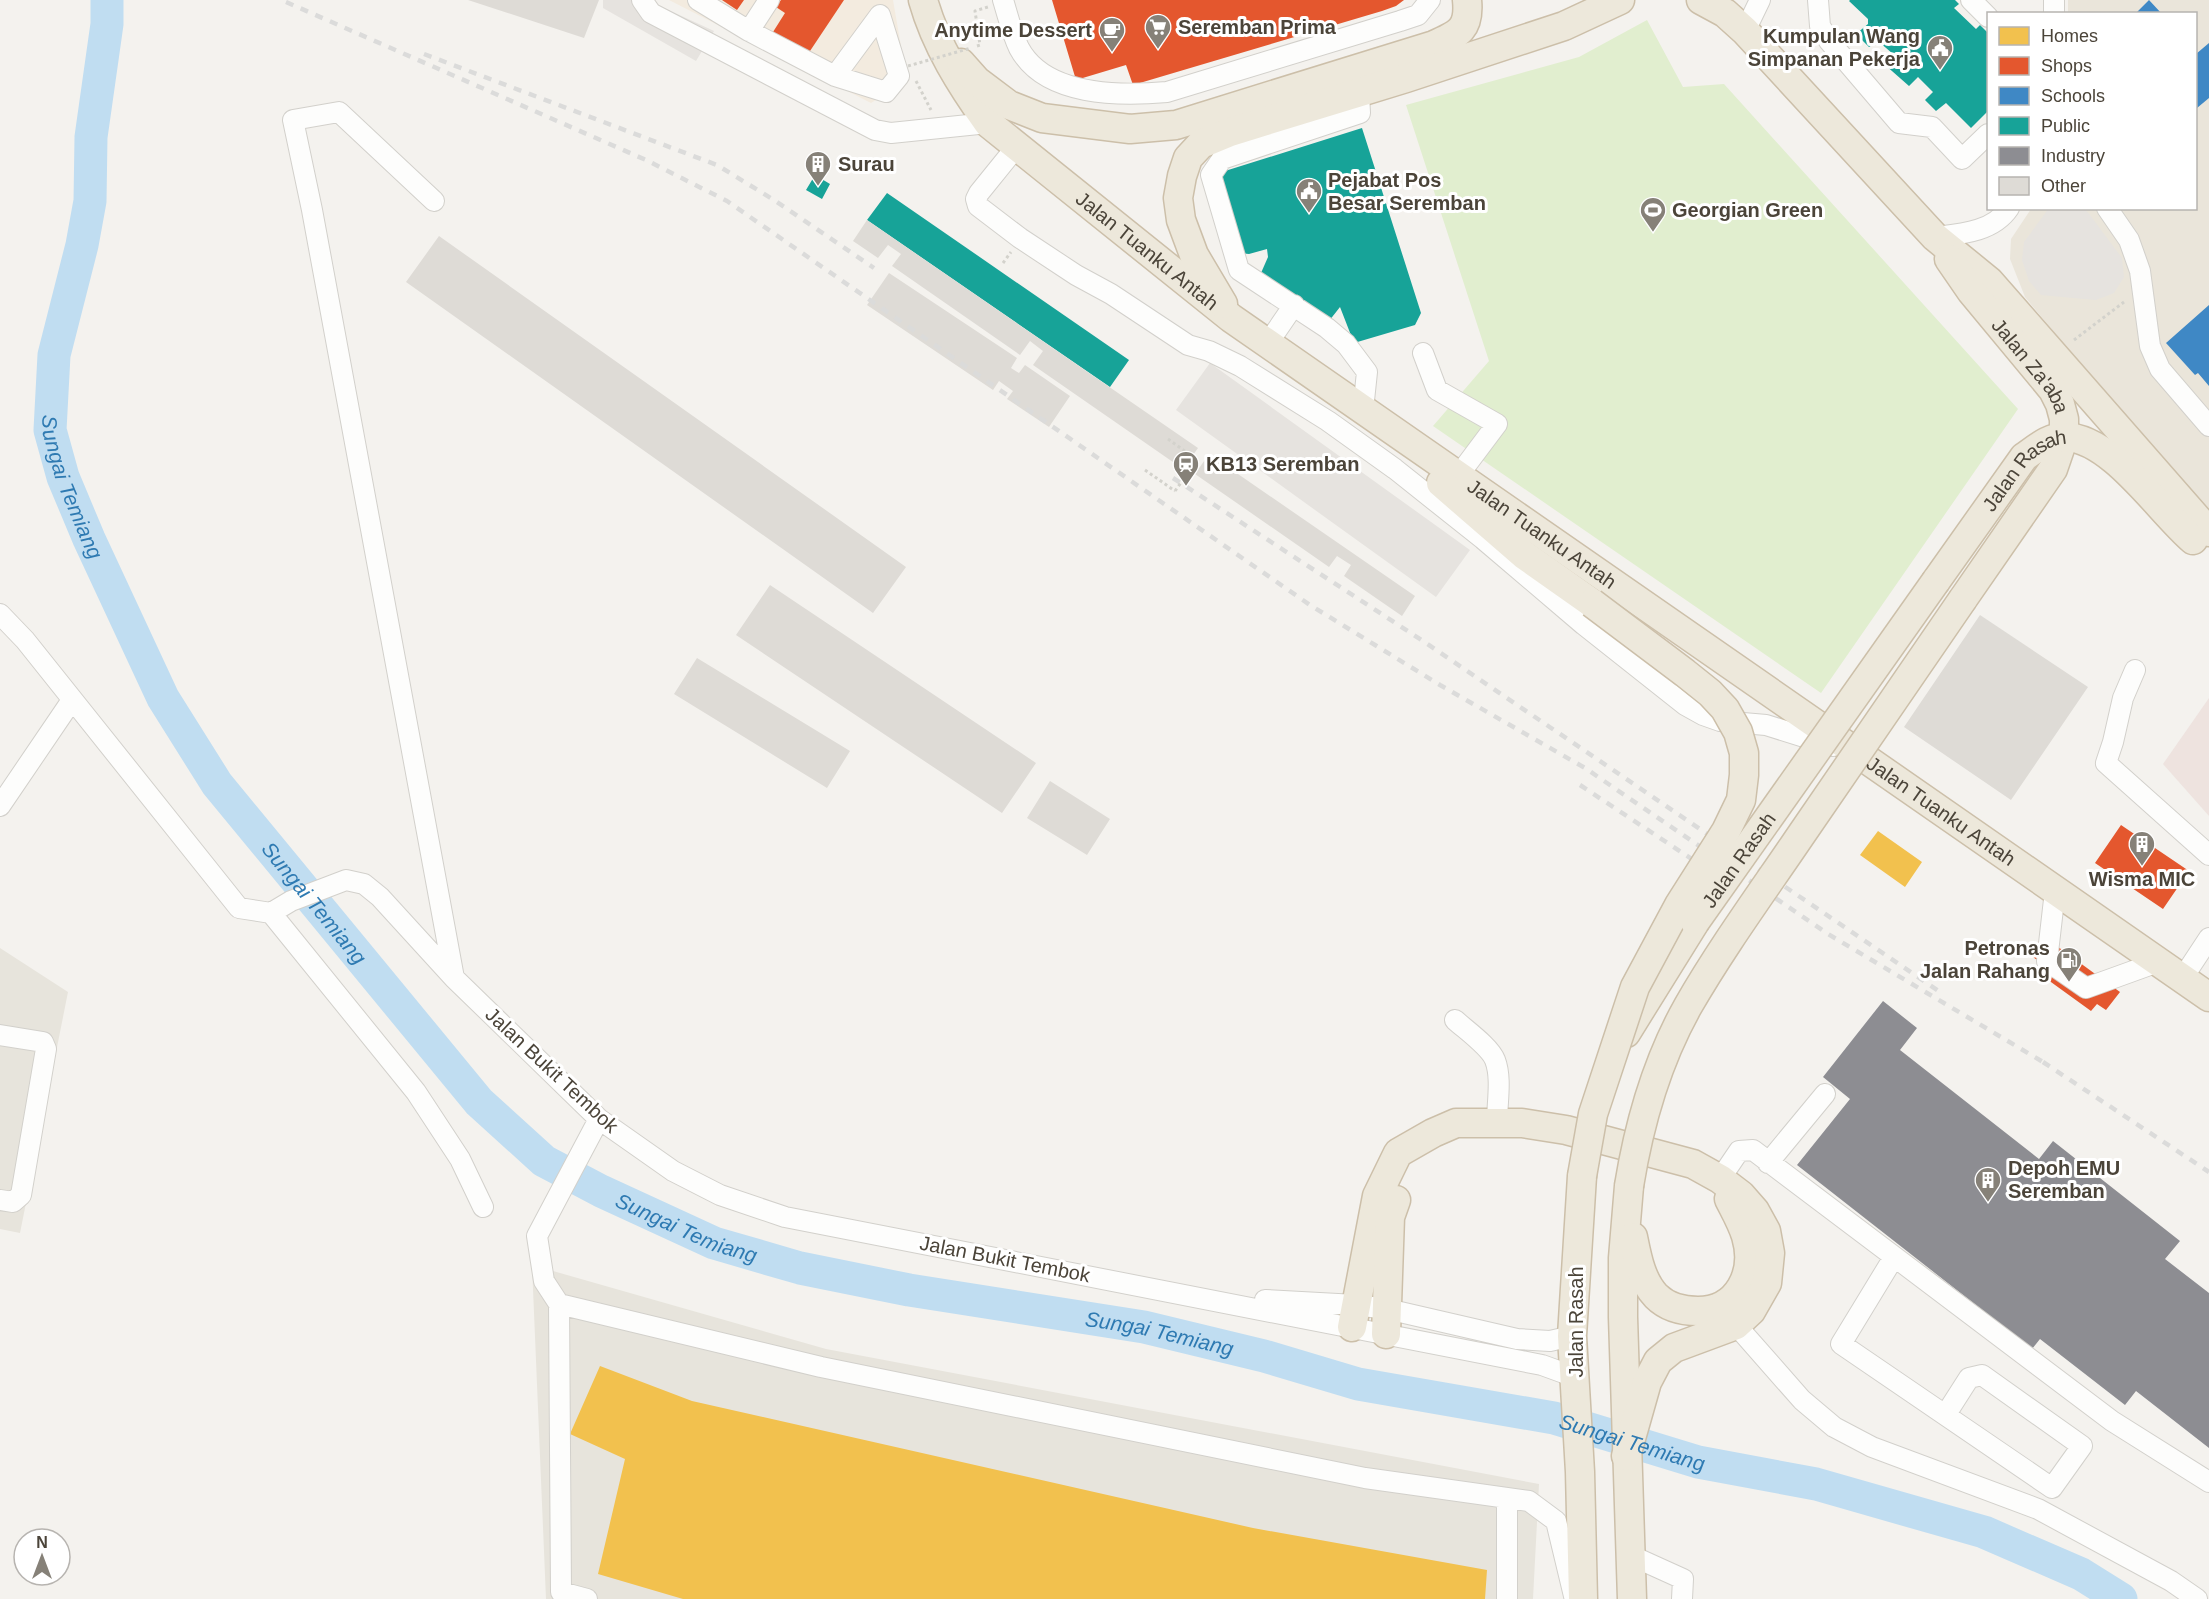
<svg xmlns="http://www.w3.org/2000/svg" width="2209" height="1599" viewBox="0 0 2209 1599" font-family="Helvetica,sans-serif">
<rect width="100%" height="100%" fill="#f4f2ee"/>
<!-- residential -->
<path fill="#e7e4dc" d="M0 948 68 992 20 1233 0 1229Z
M532 1265 826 1349 1539 1484 1533 1599H546Z"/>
<!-- commercial -->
<path fill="#f3ebdf" d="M669 0H893L907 81 871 103Z"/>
<!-- education -->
<path fill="#eae5da" d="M2068 0H2209V517L2178 482 2025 297 2010 259 2011 239 2031 209 2196 208V14L2068 13Z"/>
<!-- medical -->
<path fill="#eee3df" d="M2209 698V816L2163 764Z"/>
<!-- green -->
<path fill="#e1eecf" d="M1647 20 1683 87 1724 84 2018 409 1821 693 1433 426 1489 361 1406 105 1579 57Z"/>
<!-- parking -->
<path fill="#e6e3df" d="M603 0H655L660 6 714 31 696 61 603 8Z
M2049 208 2085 209 2090 215 2122 258 2124 277 2114 293 2096 300 2041 295 2029 281 2022 260 2024 242Z
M1210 363 1470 550 1436 597 1176 410Z"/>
<!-- homes -->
<path fill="#f2c14e" d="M1878 831 1922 862 1905 887 1860 855Z
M600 1366 692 1401 1253 1528 1487 1570 1485 1599H683L598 1574 625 1459 570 1434Z"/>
<!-- shops -->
<path fill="#e4572e" d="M722 0H744L737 10Z
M781 0H844L808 54 773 32 785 13 776 7Z
M1052 0H1404L1396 6 1382 11 1133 85 1126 65 1076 80Z
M2121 825 2189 871 2163 909 2095 863Z
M2043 936 2120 992 2106 1010 2097 1004 2091 1011 2044 977 2049 969 2029 954Z"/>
<!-- schools -->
<path fill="#3f88c5" d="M2149 0 2162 14H2135Z
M2209 43V98L2197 108 2196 105V54Z
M2209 305V386L2198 373 2195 375 2166 343Z"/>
<!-- public -->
<path fill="#17a398" d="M1850 0H1955L1959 4 1954 8 1976 29 1980 25 1988 33V111L1971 128 1946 103 1936 111 1925 100 1933 92 1918 77 1909 86 1884 64 1893 54 1878 41 1869 47 1856 34 1868 24V19L1849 1Z
M1362 128 1421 313 1415 325 1354 343 1340 307 1329 321 1261 273 1268 257 1267 249 1249 254 1239 253 1218 179 1225 171Z
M815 175 830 184 822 199 806 190Z
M887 193 1129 360 1110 387 867 220Z"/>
<!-- industry -->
<path fill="#8d8d92" d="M1883 1001 1917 1028 1900 1050 2039 1159 2053 1141 2180 1241 2165 1259 2209 1293V1448L2136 1391 2125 1405 2040 1339 2032 1349 1797 1165 1850 1099 1823 1077Z"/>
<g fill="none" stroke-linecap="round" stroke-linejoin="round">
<!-- river -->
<path stroke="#c0ddf1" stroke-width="33" id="s1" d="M107 0V24L91 137 90 201 82 245 54 355 50 430 63 477 89 539 163 698 217 784 479 1102 544 1161 601 1191 714 1243 800 1268 909 1290 1144 1327 1264 1356 1358 1384 1554 1418 1698 1462 1816 1484 1984 1532 2081 1574 2121 1599"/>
</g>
<!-- building -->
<path fill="#dedbd6" d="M468 0H599L584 38Z
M867 220 1198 448 1183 469 1033 365 1043 351 1030 341 1020 355 892 266 901 254 888 245 878 258 853 241Z
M439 236 906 567 873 613 406 282Z
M889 273 1017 358 1011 368 1019 373 1025 365 1070 396 1049 427 1007 399 1013 391 999 381 993 390 867 305Z
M1209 454 1415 596 1402 616 1344 576 1351 565 1337 556 1329 567 1195 474Z
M770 585 1036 763 1002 813 736 635Z
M1980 615 2088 687 2011 800 1904 727Z
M697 658 850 751 827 788 674 694Z
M1050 781 1110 819 1087 855 1027 818Z"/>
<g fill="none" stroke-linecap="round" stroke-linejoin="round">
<!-- minor casing -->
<g stroke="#d2d0cb" stroke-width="22">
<path id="minor" d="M642 0 651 13 875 130 891 133 988 123
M698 0 749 31 835 76 886 92 899 76 880 15 835 76
M1003 0C1008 16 1012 34 1019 48 1045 97 1120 96 1167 92L1400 21 1418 15 1430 0
M1818 0 1820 26 1829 41 1899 123 1932 127 1962 159 1988 134
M1971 0 1988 17
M2054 0V14
M749 31 769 0
M1745 31 1760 0
M1359 93 1360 113 1222 159 1211 175 1239 270 1327 328 1346 344 1367 372 1363 410
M1017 146 979 193 976 199 978 206 1020 238 1076 275 1111 294 1188 345 1209 351 1240 366 1328 421 1395 469 1483 539 1584 625 1685 705 1703 715 1720 721 1766 725 1833 746
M434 201 339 112 293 120 312 210 454 978
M2107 208 2129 240 2140 271 2150 346 2160 369 2209 426
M1935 237C1961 234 1993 232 2009 208
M1268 343 1294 305
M1423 353 1437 390 1497 424 1458 476
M0 614 25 640 239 908 271 913 416 1092 460 1159 483 1207
M2135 670 2123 698 2113 742 2106 763 2209 855
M0 806 72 700
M2055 891 2047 961 2086 988 2158 962
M271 913 291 901 346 880 364 884 380 897 454 978 599 1119 673 1171 720 1195 785 1217 1542 1365 1575 1377
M2182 979 2209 938
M1455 1020C1466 1030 1490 1047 1495 1060 1502 1078 1497 1103 1497 1122
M0 1035 43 1042 46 1049 21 1195 13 1202 0 1200
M1768 1163 1825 1094
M1720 1179 1739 1151 1753 1150 2112 1421 2209 1482
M1894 1257 1841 1344 2052 1488 2082 1446 1982 1375 1969 1378 1946 1414
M1265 1300 1356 1305 1387 1309 1517 1339 1550 1341 1572 1336
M559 1304 821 1367 1365 1478 1529 1501 1556 1521 1574 1596
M1736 1325 1802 1400 1834 1427 1872 1447 2038 1509 2171 1581 2197 1599
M1507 1498V1599
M1630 1555 1683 1579 1682 1599
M587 1599 561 1592 559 1304 544 1281 537 1236 599 1119"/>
</g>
<!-- highway casing -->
<g stroke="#ccbfa9" stroke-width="31">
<g id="highway">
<path id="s2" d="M923 0C936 46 961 85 988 123L1231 318 2209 997"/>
<path d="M1701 0 1725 13 1745 31 1935 237 1989 281 2209 532"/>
<path d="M961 63 977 81 1009 105 1042 118 1130 129 1176 125 1434 45C1459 34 1470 29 1467 0"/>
<path id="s3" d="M1949 259 1971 291 2053 390 2060 404 2064 419V437L2053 469 1963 599"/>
<path d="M1223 304 1194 255 1181 220 1178 198 1182 176 1188 158 1201 144 1230 132 1406 78 1564 26 1620 0"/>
<path d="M1441 483 1524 555 1592 603"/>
<path id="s4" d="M1936 581 2024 457C2037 448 2049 437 2065 437 2112 438 2159 511 2193 540"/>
<path d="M1626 1033 1695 922"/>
<path d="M1582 1176 1572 1336 1580 1472 1583 1599"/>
<path d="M1629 1186 1623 1258V1317L1632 1599"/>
<path d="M1633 1237C1637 1257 1641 1280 1656 1296 1667 1307 1682 1311 1698 1311 1738 1311 1757 1273 1746 1236 1742 1223 1735 1211 1729 1199"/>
<path d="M1352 1327 1377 1196 1398 1153 1433 1133 1456 1123H1522L1566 1130 1693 1164 1720 1179 1741 1195 1755 1211 1766 1231 1770 1253 1767 1283 1751 1311 1736 1325 1674 1348 1658 1361 1647 1382 1626 1456"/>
<path d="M1386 1334 1390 1217 1396 1200"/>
</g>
</g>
<!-- path -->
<path stroke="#d3d2cc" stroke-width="3" stroke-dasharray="3 3" stroke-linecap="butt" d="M977 46 980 45 975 11 988 7
M916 81 931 110
M1003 263 1011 252
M2074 340 2124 302
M1168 439 1197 460
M1145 470 1175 491"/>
<!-- minor -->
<use href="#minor" stroke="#fdfdfc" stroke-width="20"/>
<!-- highway -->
<use href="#highway" stroke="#ede8db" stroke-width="28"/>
<!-- rail -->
<path stroke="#dbdbda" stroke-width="4.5" stroke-dasharray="8 8" stroke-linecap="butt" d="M286 2 646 160 727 201 1310 605 1440 685 1585 768 1828 934 2048 1065
M424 54 717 165 774 200 874 268
M1173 478 1423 641 1943 994
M1580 785 1731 885
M2043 1062 2209 1172"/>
<!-- highway-bridge casing -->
<g stroke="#ccbfa9" stroke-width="31" stroke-linecap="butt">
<g id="highway-bridge">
<path id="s5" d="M1695 922 1936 581"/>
<path d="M1582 1176 1593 1114 1635 987 1679 905 1726 831 1741 800 1744 775V753L1738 732 1725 709 1710 693 1685 673 1592 603"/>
<path d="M1629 1186C1639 1124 1657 1061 1688 1006 1722 947 1763 891 1801 835 1855 757 1909 678 1963 599"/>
</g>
</g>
<!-- path-bridge -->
<path stroke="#d3d2cc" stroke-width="3" stroke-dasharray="3 3" stroke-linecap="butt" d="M908 66 971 48
M1175 491 1197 460"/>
<!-- highway-bridge -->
<use href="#highway-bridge" stroke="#ede8db" stroke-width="28"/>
</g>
<!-- icons -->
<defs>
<g id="supermarket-pin" transform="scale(1.35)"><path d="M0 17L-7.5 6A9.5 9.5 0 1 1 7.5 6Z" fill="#868178" stroke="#fff"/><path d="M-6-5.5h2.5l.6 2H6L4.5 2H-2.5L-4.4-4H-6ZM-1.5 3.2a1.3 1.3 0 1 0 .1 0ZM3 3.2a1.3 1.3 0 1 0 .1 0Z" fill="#fff"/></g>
<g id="cafe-pin" transform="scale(1.35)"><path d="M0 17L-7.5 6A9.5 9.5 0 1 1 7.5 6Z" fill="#868178" stroke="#fff"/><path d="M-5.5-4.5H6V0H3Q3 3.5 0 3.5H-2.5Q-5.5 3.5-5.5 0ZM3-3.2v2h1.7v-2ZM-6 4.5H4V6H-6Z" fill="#fff"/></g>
<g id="civic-pin" transform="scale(1.35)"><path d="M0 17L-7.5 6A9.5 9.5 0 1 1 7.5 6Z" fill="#868178" stroke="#fff"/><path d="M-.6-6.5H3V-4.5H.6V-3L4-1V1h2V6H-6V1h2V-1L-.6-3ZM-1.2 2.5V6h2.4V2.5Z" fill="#fff"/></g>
<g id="building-pin" transform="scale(1.35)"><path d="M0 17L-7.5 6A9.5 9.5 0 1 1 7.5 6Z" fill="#868178" stroke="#fff"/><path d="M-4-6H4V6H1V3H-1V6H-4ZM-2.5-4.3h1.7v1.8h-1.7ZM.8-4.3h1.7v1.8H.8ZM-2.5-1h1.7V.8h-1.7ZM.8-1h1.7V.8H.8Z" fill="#fff"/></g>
<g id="stadium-pin" transform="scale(1.35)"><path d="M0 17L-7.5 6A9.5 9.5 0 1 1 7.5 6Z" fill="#868178" stroke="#fff"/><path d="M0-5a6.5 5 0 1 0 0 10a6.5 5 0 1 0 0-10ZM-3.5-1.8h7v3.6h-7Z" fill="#fff"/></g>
<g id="station-pin" transform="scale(1.35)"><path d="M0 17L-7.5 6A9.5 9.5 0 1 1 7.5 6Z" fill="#868178" stroke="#fff"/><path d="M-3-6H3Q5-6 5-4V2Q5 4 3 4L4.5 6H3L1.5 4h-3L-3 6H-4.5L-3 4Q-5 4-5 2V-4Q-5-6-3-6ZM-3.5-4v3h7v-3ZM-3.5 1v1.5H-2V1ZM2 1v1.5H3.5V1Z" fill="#fff"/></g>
<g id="fuel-pin" transform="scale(1.35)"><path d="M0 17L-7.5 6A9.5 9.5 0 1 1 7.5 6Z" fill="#868178" stroke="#fff"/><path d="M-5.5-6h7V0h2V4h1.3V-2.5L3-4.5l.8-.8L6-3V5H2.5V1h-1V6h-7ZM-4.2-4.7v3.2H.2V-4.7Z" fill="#fff"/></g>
</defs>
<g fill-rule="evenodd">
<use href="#supermarket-pin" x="1158" y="27"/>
<use href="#cafe-pin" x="1112" y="30"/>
<use href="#civic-pin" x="1940" y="48"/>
<use href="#building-pin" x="818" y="164"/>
<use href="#civic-pin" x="1309" y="191"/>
<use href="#stadium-pin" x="1653" y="210"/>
<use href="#station-pin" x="1186" y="464"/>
<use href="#building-pin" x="2142" y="844"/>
<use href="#fuel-pin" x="2069" y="960"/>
<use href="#building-pin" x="1988" y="1180"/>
</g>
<g text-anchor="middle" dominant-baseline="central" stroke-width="6" stroke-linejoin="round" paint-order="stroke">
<!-- poi labels -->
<g font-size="20" font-weight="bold" fill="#4b4439" stroke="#fff" text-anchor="start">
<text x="1178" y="27">Seremban Prima</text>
<text x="1092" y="30" text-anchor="end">Anytime Dessert</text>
<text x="1920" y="36" text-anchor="end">Kumpulan Wang<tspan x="1920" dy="23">Simpanan Pekerja</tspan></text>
<text x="838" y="164">Surau</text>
<text x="1328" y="180">Pejabat Pos<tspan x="1328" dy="23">Besar Seremban</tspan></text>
<text x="1672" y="210">Georgian Green</text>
<text x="1206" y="464">KB13 Seremban</text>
<text x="2142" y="879" text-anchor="middle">Wisma MIC</text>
<text x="2050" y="948" text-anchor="end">Petronas<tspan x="2050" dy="23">Jalan Rahang</tspan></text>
<text x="2008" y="1168">Depoh EMU<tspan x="2008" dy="23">Seremban</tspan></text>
</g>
<!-- street labels -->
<g font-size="20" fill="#4b4439" stroke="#fff">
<text stroke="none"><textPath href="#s2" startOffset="344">Jalan Tuanku Antah</textPath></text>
<text stroke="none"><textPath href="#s3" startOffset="135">Jalan Za'aba</textPath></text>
<text stroke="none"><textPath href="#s4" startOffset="144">Jalan Rasah</textPath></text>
<text stroke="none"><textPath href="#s2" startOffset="830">Jalan Tuanku Antah</textPath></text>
<text stroke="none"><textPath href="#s2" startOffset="1316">Jalan Tuanku Antah</textPath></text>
<text stroke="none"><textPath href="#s5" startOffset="76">Jalan Rasah</textPath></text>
<text transform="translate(552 1070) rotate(43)">Jalan Bukit Tembok</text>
<text transform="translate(1005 1259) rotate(11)">Jalan Bukit Tembok</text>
<text transform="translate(1576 1322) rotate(-90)">Jalan Rasah</text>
</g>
<!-- water labels -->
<g font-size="21" font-style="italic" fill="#2e7ab2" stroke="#fff">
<text stroke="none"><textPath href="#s1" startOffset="496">Sungai Temiang</textPath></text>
<text stroke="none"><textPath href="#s1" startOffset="982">Sungai Temiang</textPath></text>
<text stroke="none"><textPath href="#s1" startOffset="1486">Sungai Temiang</textPath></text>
<text stroke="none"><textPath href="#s1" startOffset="1972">Sungai Temiang</textPath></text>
<text stroke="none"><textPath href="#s1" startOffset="2458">Sungai Temiang</textPath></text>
</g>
</g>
<!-- legend -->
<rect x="1987" y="12" width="210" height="198" fill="#ffffff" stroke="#b7b4b0" stroke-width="1.5"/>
<rect x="1999" y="27" width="30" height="18" fill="#f2c14e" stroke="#b7b4b0" stroke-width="1.5"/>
<text x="2041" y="42" font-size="18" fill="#4b4439">Homes</text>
<rect x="1999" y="57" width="30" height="18" fill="#e4572e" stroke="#b7b4b0" stroke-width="1.5"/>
<text x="2041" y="72" font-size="18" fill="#4b4439">Shops</text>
<rect x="1999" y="87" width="30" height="18" fill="#3f88c5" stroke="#b7b4b0" stroke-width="1.5"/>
<text x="2041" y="102" font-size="18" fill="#4b4439">Schools</text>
<rect x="1999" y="117" width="30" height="18" fill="#17a398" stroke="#b7b4b0" stroke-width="1.5"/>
<text x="2041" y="132" font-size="18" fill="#4b4439">Public</text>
<rect x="1999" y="147" width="30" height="18" fill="#8d8d92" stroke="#b7b4b0" stroke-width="1.5"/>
<text x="2041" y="162" font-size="18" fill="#4b4439">Industry</text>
<rect x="1999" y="177" width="30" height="18" fill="#dedbd6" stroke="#b7b4b0" stroke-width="1.5"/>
<text x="2041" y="192" font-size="18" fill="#4b4439">Other</text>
<!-- north arrow -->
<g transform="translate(42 1557)"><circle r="28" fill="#ffffff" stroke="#b7b4b0" stroke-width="1.5"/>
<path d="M0-4.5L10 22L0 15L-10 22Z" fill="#868178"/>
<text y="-9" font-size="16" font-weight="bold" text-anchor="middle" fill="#4b4439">N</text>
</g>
</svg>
